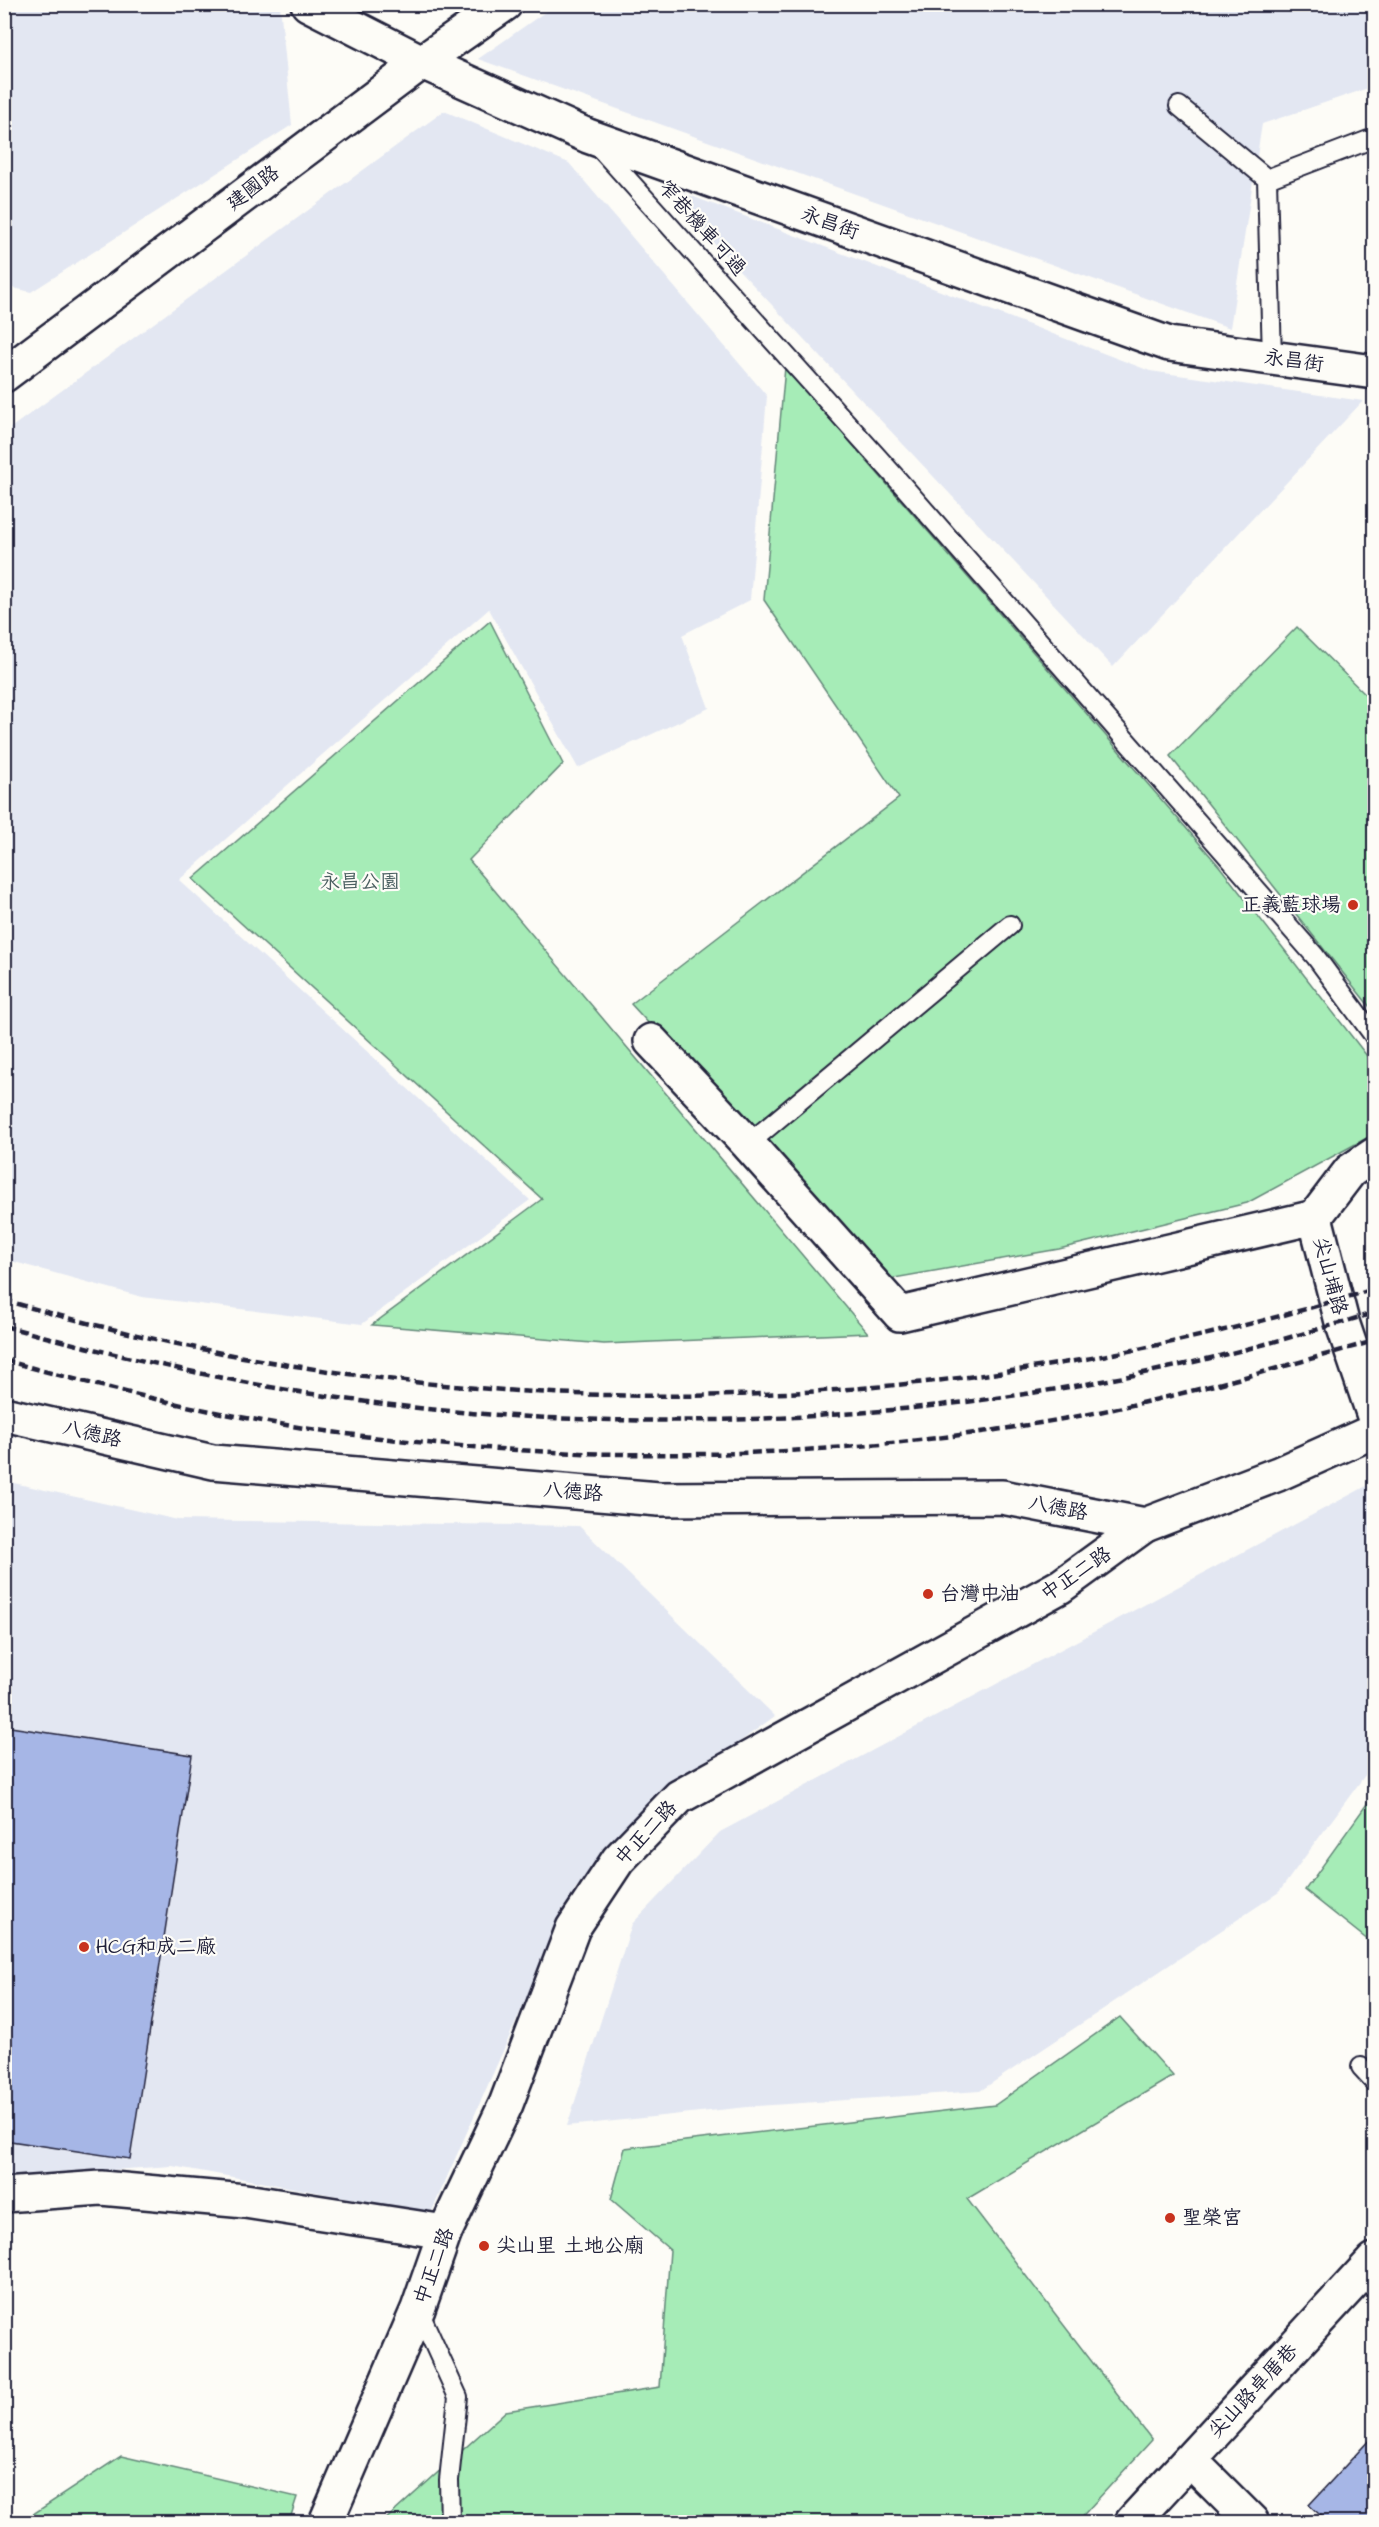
<svg xmlns="http://www.w3.org/2000/svg" width="1379" height="2527" viewBox="0 0 1379 2527" font-family="'Architects Daughter','LXGW WenKai TC',sans-serif">
<rect width="100%" height="100%" fill="#fdfcf7"/>
<filter id="ink" filterUnits="userSpaceOnUse"><feTurbulence type="fractalNoise" baseFrequency=".0167" numOctaves="2"/><feDisplacementMap in="SourceGraphic" scale="12" xChannelSelector="R" yChannelSelector="G"/><feConvolveMatrix kernelMatrix="1 2 1 2 8 2 1 2 1" color-interpolation-filters="sRGB"/></filter>
<g filter="url(#ink)">
<!-- built -->
<path fill="#e3e7f2" d="M5 4 280 5 292 125 31 292 5 286Z
M555 5H1374V86L1262 124 1230 328 478 59Z
M444 111 569 163 767 396 750 600 682 635 709 708 578 768 489 609 179 880 530 1200 362 1324 142 1297 7 1260 4 1255 5 432Z
M681 192 1150 371 1363 401 1113 667 690 218Z
M5 1481 178 1520 579 1526 775 1716 659 1800 575 1889 431 2213 172 2166 5 2177Z
M1374 1482V1763L1279 1892 980 2091 757 2106 567 2126 632 1924 720 1832Z"/>
<!-- green -->
<path fill="#a6ecb7" stroke="#648779" stroke-width="1.5" d="M785 367 1220 867 1374 1065V1134L1247 1203 1059 1249 883 1280 631 1004 899 798 764 600Z
M490 621 563 764 469 860 868 1333 604 1344 372 1325 542 1199 193 879Z
M1297 627 1374 703V1012L1170 756Z
M1374 1794V1945L1305 1890Z
M1120 2017 1173 2076 967 2199 1152 2440 1077 2522H383L506 2411 660 2387 670 2250 611 2199 625 2148 995 2105Z
M121 2456 297 2497 289 2522H21Z"/>
<!-- building -->
<path fill="#a6b6e6" stroke="#22223b" stroke-width="1.5" d="M4 1726 192 1755 130 2159 4 2140Z
M1374 2435V2522H1328L1309 2505Z"/>
<g fill="none" stroke-linecap="round" stroke-linejoin="round">
<!-- service casing -->
<g stroke="#22223b" stroke-width="22">
<path id="service" d="M1179 106 1267 179
M596 144 891 472 1315 956 1374 1036
M1272 358 1267 179 1374 138
M748 1144 1010 925
M1361 2067 1374 2081
M418 2309 458 2397 449 2480 450 2522"/>
</g>
<!-- minor casing -->
<g stroke="#22223b" stroke-width="38">
<path id="minor" d="M308 4 422 62 588 136 1169 344 1374 372
M4 375 422 62 505 4
M651 1041 748 1144 900 1314 1315 1217
M4 2195 101 2188 245 2201 445 2232
M1190 2460 1252 2522
M1132 2522 1374 2260"/>
</g>
<!-- tertiary casing -->
<g stroke="#22223b" stroke-width="38">
<path id="tertiary" d="M1374 1155 1350 1171 1315 1217 1342 1322 1374 1416
M326 2522 418 2309 445 2232 506 2104 573 1928 618 1860 679 1797 1061 1586 1145 1525"/>
</g>
<!-- secondary casing -->
<g stroke="#22223b" stroke-width="38">
<path id="secondary" d="M4 1414 213 1462 659 1499 1002 1497 1145 1525 1278 1474 1374 1431"/>
</g>
<!-- service -->
<use href="#service" stroke="#fdfcf7" stroke-width="18"/>
<!-- minor -->
<use href="#minor" stroke="#fdfcf7" stroke-width="33"/>
<!-- tertiary -->
<use href="#tertiary" stroke="#fdfcf7" stroke-width="33"/>
<!-- secondary -->
<use href="#secondary" stroke="#fdfcf7" stroke-width="33"/>
<!-- rail -->
<path stroke="#22223b" stroke-width="4.5" stroke-dasharray="9 4.5" stroke-linecap="butt" d="M4 1300C453 1432 928 1427 1374 1289
M4 1326C117 1356 231 1383 346 1399 626 1439 952 1423 1227 1354 1276 1342 1325 1327 1374 1313
M4 1360C103 1388 203 1412 304 1428 561 1466 828 1464 1084 1415 1182 1396 1278 1368 1374 1341"/>
</g>
</g>
<!-- markers -->
<g fill="#c8321e" stroke="#fdfcf7" stroke-width="2">
<circle cx="1353" cy="905" r="6"/>
<circle cx="928" cy="1594" r="6"/>
<circle cx="84" cy="1947" r="6"/>
<circle cx="1170" cy="2218" r="6"/>
<circle cx="484" cy="2246" r="6"/>
</g>
<g text-anchor="middle" dominant-baseline="central" stroke-width="4.5" stroke-linejoin="round" paint-order="stroke">
<!-- street labels -->
<g font-size="20" fill="#22223b" stroke="#fdfcf7">
<text transform="translate(253 188) rotate(-37)">建國路</text>
<text transform="translate(830 223) rotate(20)">永昌街</text>
<text transform="translate(702 228) rotate(48)">窄巷機車可過</text>
<text transform="translate(1294 361) rotate(8)">永昌街</text>
<text transform="translate(1330 1276) rotate(75)">尖山埔路</text>
<text transform="translate(92 1434) rotate(13)">八德路</text>
<text transform="translate(573 1492) rotate(4)">八德路</text>
<text transform="translate(1058 1508) rotate(11)">八德路</text>
<text transform="translate(1076 1574) rotate(-34)">中正二路</text>
<text transform="translate(646 1833) rotate(-47)">中正二路</text>
<text transform="translate(434 2266) rotate(-70)">中正二路</text>
<text transform="translate(1253 2391) rotate(-47)">尖山路卓厝巷</text>
</g>
<!-- park labels -->
<g font-size="20" fill="#4a5f60" stroke="#fdfcf7">
<text x="360" y="882">永昌公園</text>
</g>
<!-- poi labels -->
<g font-size="20" fill="#22223b" stroke="#fdfcf7" text-anchor="start">
<text x="1341" y="905" text-anchor="end">正義藍球場</text>
<text x="940" y="1594">台灣中油</text>
<text x="96" y="1947">HCG和成二廠</text>
<text x="1182" y="2218">聖榮宮</text>
<text x="496" y="2246">尖山里 土地公廟</text>
</g>
</g>
<!-- margin -->
<rect width="1379" height="2527" fill="none" stroke="#fdfcf7" stroke-width="24"/>
<rect x="12" y="12" width="1355" height="2503" fill="none" stroke="#22223b" stroke-width="2" filter="url(#ink)"/>
</svg>
